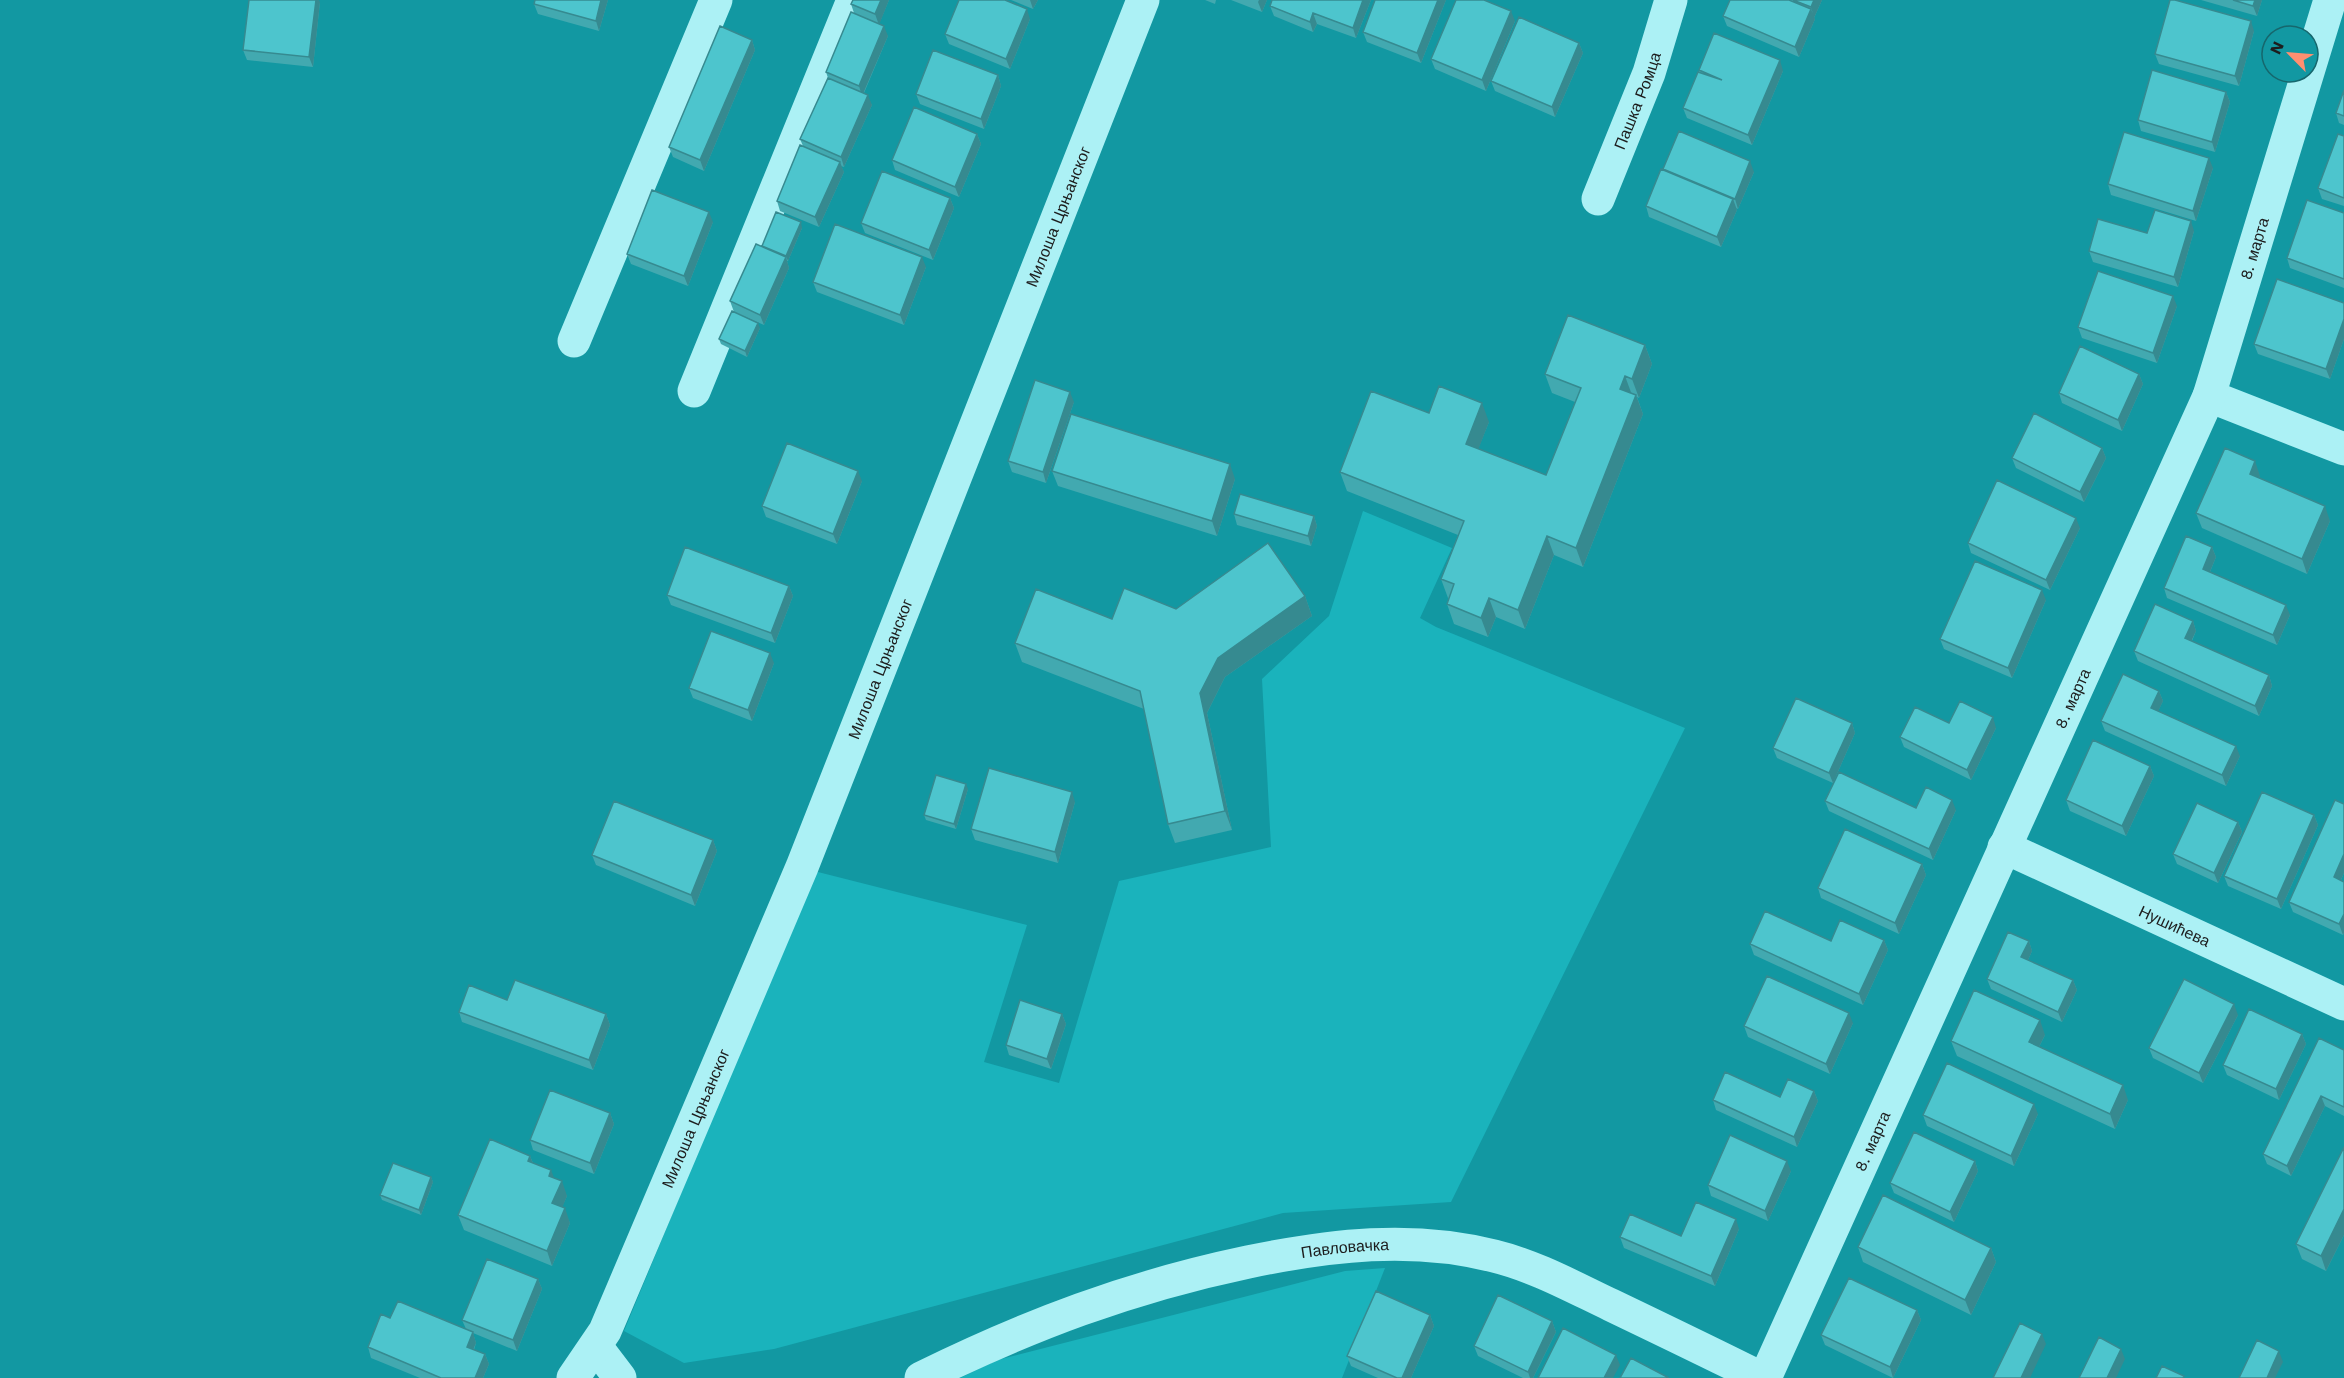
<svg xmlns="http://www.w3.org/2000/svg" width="2344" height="1378" viewBox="0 0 2344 1378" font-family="'Work Sans',sans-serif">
<rect width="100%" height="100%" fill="#1298a2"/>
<!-- green -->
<path fill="#1ab3bc" d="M1363 511 1452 548 1420 618 1436 627 1685 728 1451 1202 1283 1213 774 1349 684 1363 624 1331 814 871 1027 925 984 1062 1059 1083 1119 881 1271 847 1262 679 1329 616Z
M1385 1268 1342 1378H960L997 1360 1345 1271Z"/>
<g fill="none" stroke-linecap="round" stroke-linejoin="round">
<!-- minor -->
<g stroke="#acf1f5" stroke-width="33">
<path id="s1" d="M1598 199 1649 73 1671 0"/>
<path d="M574 341 716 0"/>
<path d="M694 391 853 0"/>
<path d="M2209 396 2344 449"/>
<path id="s2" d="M2004 847 2344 1004"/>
<path d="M601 1353 620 1378"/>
<path id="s3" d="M573 1378 605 1331 802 867 1143 0"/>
<path id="s4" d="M921 1378C1029 1325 1129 1287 1248 1262 1330 1245 1412 1235 1494 1256 1535 1266 1573 1287 1611 1305 1661 1329 1711 1353 1761 1378"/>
<path id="s5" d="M1765 1378 2209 396 2330 0"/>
</g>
</g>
<!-- wall -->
<path fill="#42a9b0" d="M608 0 599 31 538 14 534 4Z
M853 0H889L879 24 888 36 864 93 872 105 844 167 841 166 844 172 819 227 780 211 777 201 803 146 800 139 828 78 826 72 854 13 851 4Z
M1011 0H1038L1033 9Z
M1205 0H1216L1215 4Z
M1231 0H1267L1262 12Z
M1371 0 1356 38 1317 24 1313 32 1274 16 1270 6Z
M1446 0 1421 63 1367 42 1363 32Z
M1730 0H1822L1814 18 1815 19 1799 57 1727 26 1723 16Z
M2201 0H2262L2257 16Z
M320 2 313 67 247 60 243 50Z
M1030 19 1010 69 949 44 945 34Z
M1515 21 1486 91 1435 69 1431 59Z
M2254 31 2239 86 2159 64 2155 54Z
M752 40 755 50 704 171 673 157 669 147Z
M1579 43 1583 53 1555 117 1495 91 1491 81Z
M1699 70 1783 71 1752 145 1687 118 1683 108 1699 72Z
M998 75 1001 86 984 129 920 104 916 94Z
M2344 90V125L2339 123 2336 113Z
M2226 92 2230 102 2215 152 2141 131 2138 120Z
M977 134 981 144 959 197 895 170 892 160Z
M2344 136V206L2322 199 2318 188Z
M2213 168 2196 221 2111 195 2108 184Z
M1663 169 1754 172 1738 209 1736 208 1737 210 1721 247 1649 217 1646 206 1663 170Z
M950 198 954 208 933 260 865 233 861 223Z
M2344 213V288L2290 268 2287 258Z
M713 222 688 286 631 264 627 254Z
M802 228 788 261H787L789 268 764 325 734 312 730 301 762 247V246Z
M2194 231 2178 287 2093 262 2089 251 2147 233Z
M926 267 904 325 817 292 813 282Z
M2344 303V339L2330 379 2258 354 2254 344Z
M2177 306 2157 363 2082 338 2078 327Z
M760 328 747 357 721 344 719 339Z
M1645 345 1652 364 1639 398 1637 397 1643 414 1583 567 1554 555 1525 629 1496 617 1488 637 1454 624 1447 604 1449 599 1448 598 1441 579 1458 535 1347 491 1340 472 1489 422 1478 449 1546 475 1575 402 1552 393 1545 374Z
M2139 374 2143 384 2122 431 2062 403 2059 393Z
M1074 402 1046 483 1012 472 1008 461Z
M2102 448 2106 458 2084 502 2016 468 2012 458Z
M1052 471 1235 479 1217 536 1058 486Z
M2260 476 2259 478 2330 521 2307 574 2202 528 2196 513Z
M862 481 837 544 766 517 762 506Z
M1234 514 1314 516 1317 526 1311 546 1237 525Z
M2080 528 2050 590 1971 553 1968 543Z
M2212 547 2216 557 2210 572 2290 615 2277 645 2167 598 2164 588Z
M789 586 793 596 775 643 671 605 667 595Z
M1305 596 1312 616 1225 677 1207 713 1232 830 1175 843 1168 824 1144 709 1022 662 1015 643 1112 619 1176 609Z
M2046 600 2012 678 1944 649 1940 639Z
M2193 621 2196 631 2192 641 2269 675 2272 686 2259 716 2138 661 2134 651Z
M774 663 752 721 693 698 689 688Z
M2159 691 2163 701 2158 711 2240 756 2226 786 2105 731 2101 721Z
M1852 723 1855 733 1833 783 1777 758 1773 748Z
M1949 723 1996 728 1971 780 1904 747 1900 737Z
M2150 766 2154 776 2126 836 2070 811 2066 800Z
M968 789 956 829 926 820 924 815Z
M1825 801 1916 808 1956 810 1933 860 1829 811Z
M1075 802 1058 863 975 840 971 829Z
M2344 804V873L2341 880 2344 882V933L2343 935 2293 912 2289 902Z
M2314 815 2318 825 2281 909 2228 886 2224 876Z
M2238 822 2242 832 2218 883 2177 864 2173 854Z
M713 840 717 851 695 906 596 865 592 855Z
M1922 864 1926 875 1899 934 1821 898 1818 888Z
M1884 940 1888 950 1863 1005 1754 955 1750 944 1831 941Z
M2029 941 2032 951 2028 960 2073 980 2077 990 2062 1022 1991 989 1987 979Z
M507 1000 606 1014 610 1025 593 1070 462 1022 459 1012Z
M1062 1014 1066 1024 1051 1069 1009 1055 1006 1045Z
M2238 1015 2203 1083 2153 1058 2149 1048Z
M1853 1023 1830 1074 1748 1037 1744 1026Z
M2302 1034 2306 1044 2279 1100 2227 1075 2223 1065Z
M2045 1035 2039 1047 2128 1100 2115 1129 1957 1056 1951 1041Z
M2344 1050V1116L2325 1106 2291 1176 2267 1164 2263 1154Z
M1814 1091 1818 1101 1797 1147 1716 1110 1713 1100 1780 1097Z
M610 1113 614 1124 594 1174 533 1150 530 1140Z
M2038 1114 2014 1166 1927 1126 1923 1115Z
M2344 1147V1235L2326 1271 2302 1259 2296 1244Z
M530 1156 533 1163 554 1178 567 1196 562 1207 570 1223 552 1266 464 1230 458 1215Z
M1975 1161 1978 1171 1954 1222 1894 1193 1890 1183Z
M1791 1171 1768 1221 1711 1196 1708 1185Z
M431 1177 433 1182 421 1215 382 1200 380 1195Z
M1739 1229 1715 1286 1624 1248 1620 1237 1681 1236Z
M1858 1247 1991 1248 1996 1262 1971 1315 1863 1262Z
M538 1279 542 1289 517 1351 473 1333 476 1343 474 1350 485 1354 489 1364 483 1378H420L371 1358 368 1347 390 1318 466 1329 462 1320Z
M1917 1310 1921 1320 1893 1378 1825 1345 1821 1335Z
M1430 1315 1434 1326 1411 1378H1378L1351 1366 1347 1356Z
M1552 1321 1556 1332 1533 1378H1523L1478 1356 1474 1346Z"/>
<!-- shaded-wall -->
<path fill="#368a90" d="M316 0H319L320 2 313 67 309 57Z
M601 0H608L599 31 596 21Z
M881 0H889L879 25 875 14Z
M1030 0H1038L1033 9Z
M1259 0H1267L1262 12 1258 2Z
M1363 0H1371L1356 38 1353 28Z
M1438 0H1446L1421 63 1417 53Z
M1814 0H1822L1814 18 1811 7Z
M2255 0H2262L2257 16 2253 6Z
M1027 9 1030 19 1010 69 1006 59Z
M1811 9 1815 19 1799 57 1795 47Z
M1511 11 1515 21 1486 91 1482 80Z
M1313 13 1317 24 1313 32 1310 22Z
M2251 21 2254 31 2239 86 2235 76Z
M884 26 888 36 862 96 859 86Z
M752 40 755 50 704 171 700 160Z
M1579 43 1583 53 1555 117 1552 107Z
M1780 60 1783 71 1752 145 1748 135Z
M998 75 1001 86 984 129 981 119Z
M2226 92 2230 102 2215 152 2212 142Z
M868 95 872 105 844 167 841 157Z
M977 134 981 144 959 197 955 187Z
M2209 158 2213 168 2196 221 2193 211Z
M1750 161 1754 172 1738 209 1735 199Z
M840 162 844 172 819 227 815 217Z
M950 198 954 208 933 260 929 250Z
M1733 199 1737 210 1721 247 1717 237Z
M709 212 713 222 688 286 684 276Z
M2191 221 2194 231 2178 287 2174 277Z
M801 222 802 228 788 261 786 256Z
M786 257 789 268 764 325 760 315Z
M922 257 926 267 904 325 900 315Z
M2173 296 2177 306 2157 363 2153 353Z
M2344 319V339L2330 379 2326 369Z
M758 323 760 328 747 357 745 351Z
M1645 345 1652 364 1639 398 1632 379Z
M2139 374 2143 384 2122 431 2118 420Z
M1625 376 1632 395 1620 389Z
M1070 392 1074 402 1046 483 1043 472Z
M1636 395 1643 414 1583 567 1576 548Z
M1482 403 1489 422 1473 463 1466 444Z
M2102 448 2106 458 2084 502 2080 492Z
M2255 461 2260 476 2255 489 2250 474Z
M1230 464 1235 479 1217 536 1212 521Z
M858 471 862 481 837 544 833 534Z
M2325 506 2330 521 2307 574 2302 559Z
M1314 516 1317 526 1311 546 1308 536Z
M2076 518 2080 528 2050 590 2046 580Z
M1547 536 1554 555 1525 629 1518 610Z
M2212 547 2216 557 2207 579 2203 569Z
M789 586 793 596 775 643 771 633Z
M2042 590 2046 600 2012 678 2008 668Z
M1305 596 1312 616 1225 677 1207 713 1232 830 1225 811 1200 693 1218 658Z
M1489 598 1496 617 1488 637 1481 618Z
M2286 605 2290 615 2277 645 2273 635Z
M2193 621 2196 631 2188 648 2185 638Z
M770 653 774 663 752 721 748 710Z
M2269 675 2272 686 2259 716 2255 706Z
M2159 691 2163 701 2155 718 2151 708Z
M1993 717 1996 728 1971 780 1967 770Z
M1852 723 1855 733 1833 783 1829 773Z
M2236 746 2240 756 2226 786 2222 775Z
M2150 766 2154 776 2126 836 2122 826Z
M966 784 968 789 956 829 954 824Z
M1072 792 1075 802 1058 863 1055 852Z
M1952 800 1956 810 1933 860 1929 849Z
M2314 815 2318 825 2281 909 2277 899Z
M2238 822 2242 832 2218 883 2214 873Z
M713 840 717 851 695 906 691 895Z
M2344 854V873L2337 888 2334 877Z
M1922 864 1926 875 1899 934 1895 923Z
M2344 914V933L2343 935 2339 924Z
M1884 940 1888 950 1863 1005 1859 994Z
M2029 941 2032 951 2025 967 2021 957Z
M2073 980 2077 990 2062 1022 2058 1012Z
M2234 1004 2238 1015 2203 1083 2199 1073Z
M1849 1013 1853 1023 1830 1074 1826 1064Z
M606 1014 610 1025 593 1070 589 1060Z
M1062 1014 1066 1024 1051 1069 1047 1059Z
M2040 1020 2045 1035 2034 1057 2029 1042Z
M2302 1034 2306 1044 2279 1100 2276 1089Z
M2123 1085 2128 1100 2115 1129 2110 1114Z
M1814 1091 1818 1101 1797 1147 1794 1137Z
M2321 1096 2325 1106 2291 1176 2287 1166Z
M2034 1104 2038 1114 2014 1166 2011 1156Z
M610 1113 614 1124 594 1174 590 1163Z
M530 1156 536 1171 528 1161Z
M1787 1161 1791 1171 1768 1221 1765 1211Z
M1975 1161 1978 1171 1954 1222 1950 1212Z
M551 1170 557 1185 549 1176Z
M431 1177 433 1182 421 1215 419 1210Z
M562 1181 567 1196 558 1218 552 1203Z
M565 1208 570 1223 552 1266 547 1251Z
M2344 1209V1235L2326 1271 2321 1256Z
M1736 1219 1739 1229 1715 1286 1711 1276Z
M1991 1248 1996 1262 1971 1315 1965 1300Z
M538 1279 542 1289 517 1351 513 1340Z
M1917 1310 1921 1320 1893 1378 1890 1367Z
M1430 1315 1434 1326 1411 1378H1402Z
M1552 1321 1556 1332 1533 1378H1530L1528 1372Z
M473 1332 476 1343 470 1357 467 1347Z
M2042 1334 2046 1344 2030 1378H2021Z
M2121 1349 2125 1359 2116 1378H2107Z
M2279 1351 2283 1362 2275 1378H2267Z
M485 1354 489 1364 483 1378H475Z
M1616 1355 1620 1365 1613 1378H1604Z"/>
<!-- building -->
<path fill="#4dc5cd" stroke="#368a90" stroke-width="1.5" d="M249 0H316L309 57 243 50Z
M535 0H601L596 21 534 4Z
M853 0H881L875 14 851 4Z
M959 0H1005L1027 9 1006 59 945 34Z
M1272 0H1363L1353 28 1313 13 1310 22 1270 6Z
M1375 0H1438L1417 53 1363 32Z
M1456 0H1484L1511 11 1482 80 1431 59Z
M1730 0H1789L1811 9 1795 47 1723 16Z
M1793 0H1814L1811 7Z
M2170 0H2175L2251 21 2235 76 2155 54Z
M2233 0H2255L2253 6Z
M851 12 884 26 859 86 826 72Z
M1519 17 1579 43 1552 107 1491 81Z
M720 26 752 40 700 160 669 147Z
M1714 33 1780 60 1748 135 1683 108 1698 72 1722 80 1699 70Z
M933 50 998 75 981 119 916 94Z
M2152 70 2226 92 2212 142 2138 120Z
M828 78 868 95 841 157 800 139Z
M2344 90V116L2336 113Z
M914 107 977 134 955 187 892 160Z
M1679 131 1750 161 1735 199 1663 169Z
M2124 132 2209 158 2193 211 2108 184Z
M2338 134 2344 136V198L2318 188Z
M800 145 840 162 815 217 777 201Z
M1661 169 1733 199 1717 237 1646 206Z
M882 171 950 198 929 250 861 223Z
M652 190 709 212 684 276 627 254Z
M2307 200 2344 213V279L2287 258Z
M2155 210 2191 221 2174 277 2089 251 2098 219 2147 233Z
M776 212 801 222 786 256 762 246Z
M835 224 922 257 900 315 813 282Z
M756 244 786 257 760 315 730 301Z
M2098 271 2173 296 2153 353 2078 327Z
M2277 279 2344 303V319L2326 369 2254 344Z
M732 311 758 323 745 351 719 339Z
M1568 315 1645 345 1632 379 1625 376 1620 389 1636 395 1576 548 1547 536 1518 610 1489 598 1481 618 1447 604 1454 584 1441 579 1464 521 1340 472 1371 391 1429 413 1439 386 1482 403 1466 444 1546 475 1581 388 1545 374Z
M2080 346 2139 374 2118 420 2059 393Z
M1035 380 1070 392 1043 472 1008 461Z
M2034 413 2102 448 2080 492 2012 458Z
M1071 414 1230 464 1212 521 1052 471Z
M787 443 858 471 833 534 762 506Z
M2225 448 2255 461 2250 474 2325 506 2302 559 2196 513Z
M1997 480 2076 518 2046 580 1968 543Z
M1240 494 1314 516 1308 536 1234 514Z
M2186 536 2212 547 2203 569 2286 605 2273 635 2164 588Z
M1268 543 1305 596 1218 658 1200 693 1225 811 1168 824 1140 691 1015 643 1036 589 1112 619 1124 588 1176 609Z
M685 547 789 586 771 633 667 595Z
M1975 561 2042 590 2008 668 1940 639Z
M2155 604 2193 621 2185 638 2269 675 2255 706 2134 651Z
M711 631 770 653 748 710 689 688Z
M2123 674 2159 691 2151 708 2236 746 2222 775 2101 721Z
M1796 698 1852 723 1829 773 1773 748Z
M1960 701 1993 717 1967 770 1900 737 1915 707 1949 723Z
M2093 740 2150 766 2122 826 2066 800Z
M989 768 1072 792 1055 852 971 829Z
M1839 772 1916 808 1926 787 1952 800 1929 849 1825 801Z
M936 775 966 784 954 824 924 815Z
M2262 792 2314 815 2277 899 2224 876Z
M2335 800 2344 804V854L2334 877 2344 882V914L2339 924 2289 902Z
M614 801 713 840 691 895 592 855Z
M2197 803 2238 822 2214 873 2173 854Z
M1845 829 1922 864 1895 923 1818 888Z
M1765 911 1831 941 1840 920 1884 940 1859 994 1750 944Z
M2008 932 2029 941 2021 957 2073 980 2058 1012 1987 979Z
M1767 976 1849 1013 1826 1064 1744 1026Z
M2184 979 2234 1004 2199 1073 2149 1048Z
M515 980 606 1014 589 1060 459 1012 469 985 507 1000Z
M1974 990 2040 1020 2029 1042 2123 1085 2110 1114 1951 1041Z
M1020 1000 1062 1014 1047 1059 1006 1045Z
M2249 1009 2302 1034 2276 1089 2223 1065Z
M2319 1038 2344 1050V1107L2321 1096 2287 1166 2263 1154Z
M1947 1063 2034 1104 2011 1156 1923 1115Z
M1725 1072 1780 1097 1788 1079 1814 1091 1794 1137 1713 1100Z
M550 1090 610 1113 590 1163 530 1140Z
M1914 1132 1975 1161 1950 1212 1890 1183Z
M1730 1135 1787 1161 1765 1211 1708 1185Z
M490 1139 530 1156 528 1161 551 1170 549 1176 562 1181 552 1203 565 1208 547 1251 458 1215Z
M2344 1147V1209L2321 1256 2296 1244Z
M393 1163 431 1177 419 1210 380 1195Z
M1883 1195 1991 1248 1965 1300 1858 1247Z
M1696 1202 1736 1219 1711 1276 1620 1237 1630 1214 1681 1236Z
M487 1259 538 1279 513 1340 462 1320Z
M1849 1278 1917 1310 1890 1367 1821 1335Z
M1376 1291 1430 1315 1402 1378H1397L1347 1356Z
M1498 1295 1552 1321 1528 1372 1474 1346Z
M398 1301 473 1332 467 1347 485 1354 475 1378H441L368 1347 381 1314 390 1318Z
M2020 1323 2042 1334 2021 1378H1993Z
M1563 1328 1616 1355 1604 1378H1538Z
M2099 1337 2121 1349 2107 1378H2079Z
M2257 1340 2279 1351 2267 1378H2239Z
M1631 1358 1669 1378H1620Z
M2162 1366 2184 1376 2183 1378H2156Z"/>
<g text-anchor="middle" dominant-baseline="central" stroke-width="4.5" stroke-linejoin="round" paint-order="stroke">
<!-- street labels -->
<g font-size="16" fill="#1d1d1d" stroke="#1298a2">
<text stroke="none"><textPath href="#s1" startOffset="106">Пашка Ромца</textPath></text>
<text stroke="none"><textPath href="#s3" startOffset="1260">Милоша Црњанског</textPath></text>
<text stroke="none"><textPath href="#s5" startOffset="1232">8. марта</textPath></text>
<text stroke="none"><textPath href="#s3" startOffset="774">Милоша Црњанског</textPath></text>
<text stroke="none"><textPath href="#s5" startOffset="746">8. марта</textPath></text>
<text stroke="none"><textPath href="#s2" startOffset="188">Нушићева</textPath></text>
<text stroke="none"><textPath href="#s3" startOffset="288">Милоша Црњанског</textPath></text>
<text stroke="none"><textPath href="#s5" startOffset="260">8. марта</textPath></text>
<text stroke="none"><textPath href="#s4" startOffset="446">Павловачка</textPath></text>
</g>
</g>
<!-- north arrow -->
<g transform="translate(2290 54) rotate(295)"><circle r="28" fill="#1298a2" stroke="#16676d" stroke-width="1.5"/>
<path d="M0-4.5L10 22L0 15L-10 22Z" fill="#ff8f70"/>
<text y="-9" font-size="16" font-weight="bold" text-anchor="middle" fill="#1d1d1d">N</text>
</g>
</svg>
